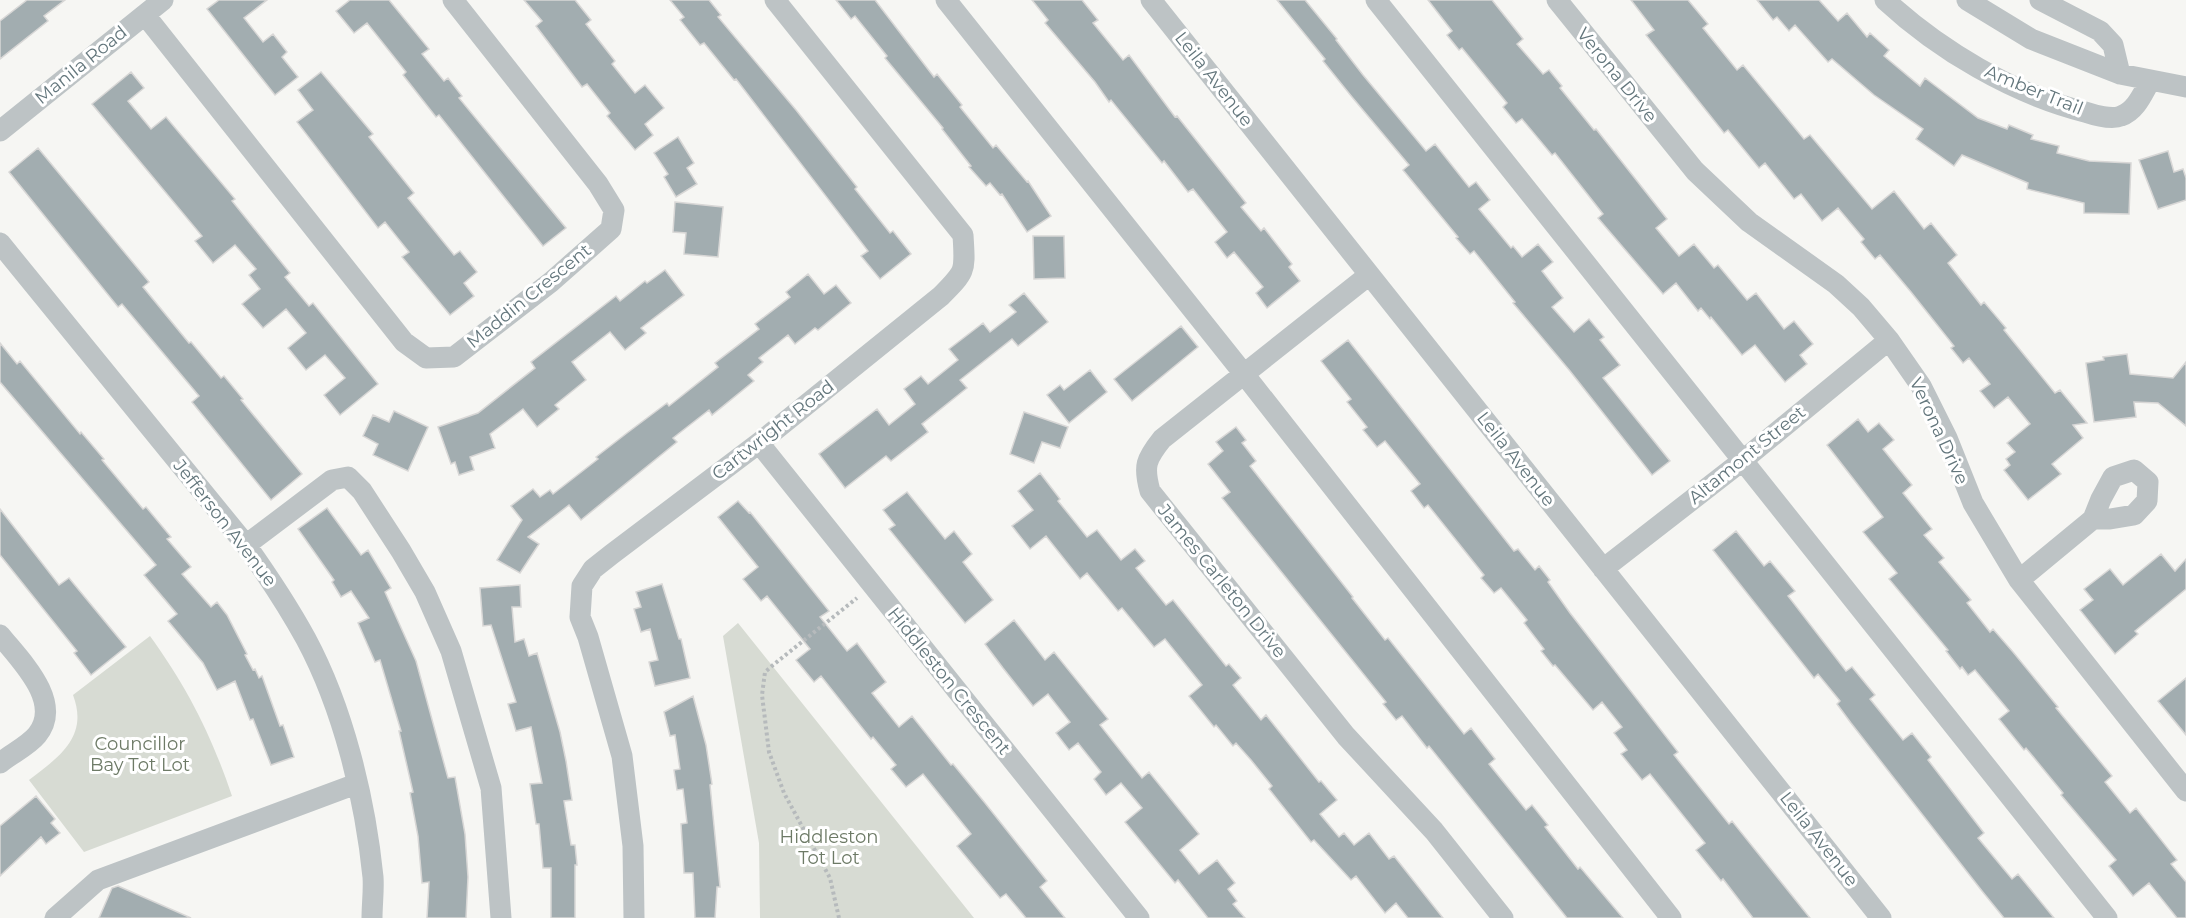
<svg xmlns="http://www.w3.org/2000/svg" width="2186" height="918" viewBox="0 0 2186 918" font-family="Montserrat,sans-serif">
<rect width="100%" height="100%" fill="#f6f6f3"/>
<!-- green -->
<path fill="#d7dbd3" d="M738 623 974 918H760L759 843 723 636Z
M150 636C188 689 211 734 232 796L84 852 29 780C59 757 89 737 73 695Z"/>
<!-- building -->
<path fill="#a2adb0" stroke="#d8d7d6" stroke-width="1.5" d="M27 0H65L44 16 48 21 0 59V21Z
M219 0H267L244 18 263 42 273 34 287 52 282 57 298 77 275 95 207 9Z
M350 0H389L429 49 422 54 444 81 448 78 462 96 459 98 566 228 543 246 439 115 436 117 403 75 406 72 367 23 354 33 336 11Z
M524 0H575L591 20 586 24 615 61 612 64 635 93 645 85 664 108 645 124 653 135 635 150 607 116 610 113 587 84 582 87 536 26 542 21Z
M670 0H709L721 15 718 17 796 110 857 187 855 189 890 233 893 231 911 254 880 279 861 256 868 251 736 79 734 80 704 43 700 45 680 20 684 17Z
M836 0H875L934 77 937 74 962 105 960 107 993 148 996 145 1027 182 1028 181 1051 216 1027 232 1002 194 1000 195 990 183 986 186 969 167 971 166 942 129 943 128 885 58 887 56 855 16 851 19Z
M1032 0H1082L1098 20 1093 23 1123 60 1129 55 1175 117 1177 116 1246 203 1241 207 1261 231 1264 228 1292 264 1289 267 1300 281 1267 308 1256 293 1263 287 1234 252 1227 258 1215 242 1227 232 1193 189 1188 192 1164 161 1162 163 1111 100 1109 102 1095 82 1045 23 1048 20Z
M1277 0H1305L1337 39 1336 40 1363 75 1426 151 1435 144 1469 187 1476 182 1490 200 1479 209 1511 248 1513 246 1522 257 1538 244 1553 262 1542 271 1563 298 1552 307 1574 332 1589 319 1604 337 1600 340 1620 365 1603 378 1670 461 1652 475 1570 371 1513 303 1515 302 1474 251 1470 254 1456 238 1458 237 1403 170 1409 165 1352 97 1323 61 1325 59Z
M1428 0H1492L1523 39 1517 44 1543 74 1549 70 1562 86 1560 88 1594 130 1596 129 1667 219 1656 228 1679 256 1694 244 1714 268 1718 265 1747 300 1756 293 1784 329 1794 321 1813 344 1800 355 1807 364 1785 382 1755 345 1742 355 1711 317 1710 319 1701 308 1698 311 1676 283 1663 294 1598 218 1603 214 1555 153 1552 155 1522 119 1516 123 1503 107 1507 103 1462 48 1459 50 1447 35 1452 31Z
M1631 0H1688L1708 24 1703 28 1737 70 1743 65 1804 139 1810 135 1872 209 1894 191 1924 229 1931 223 1957 255 1948 263 1981 305 1984 302 2006 328 2004 330 2055 393 2060 390 2087 423 2073 425 2083 438 2052 464 2061 474 2028 500 2004 470 2010 465 2006 459 2015 452 2007 443 2030 424 2008 397 1994 408 1980 391 1990 384 1969 358 1963 363 1951 348 1954 346 1911 292 1880 255 1875 259 1861 242 1864 239 1838 208 1822 221 1801 194 1794 199 1765 163 1759 168 1728 130 1724 133 1646 35 1654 30Z
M1757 0H1819L1838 21 1847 13 1867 37 1870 33 1889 50 1884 56 1920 86 1925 78 1978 118 2007 129 2009 125 2033 135 2031 139 2059 146 2057 153 2089 161 2131 163 2129 214 2084 213V203L2027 189 2028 183 1962 155 1954 166 1916 139 1923 129 1874 95 1832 59 1828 62 1795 25 1789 31 1777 17 1773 20Z
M131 72 144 88 128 101 151 129 166 117 235 199 232 201 290 273 285 277 309 306 313 303 378 384 340 415 324 395 345 378 325 355 306 370 288 348 306 333 286 309 263 328 242 304 260 289 249 275 256 269 235 245 213 263 195 241 202 236 92 104Z
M321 72 373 134 369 137 414 193 408 198 454 255 460 251 477 272 464 283 474 296 450 315 402 257 409 252 385 222 378 228 297 122 313 110 298 90Z
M678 137 694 163 687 168 697 184 676 197 664 177 668 174 654 153Z
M38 148 149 282 143 287 189 343 191 342 221 378 224 376 243 399 241 400 302 474 271 500 192 402 199 396 122 304 118 307 9 172Z
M2168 151 2174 172 2183 169 2186 178V200L2158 209 2139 160Z
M675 202 723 207 718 257 684 254 686 233 673 232Z
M1033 236H1064L1065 278 1034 279Z
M665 270 684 295 641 328 646 333 625 350 610 332 572 362 586 380 555 405 559 409 537 427 523 409 490 434 495 448 470 457 474 470 459 475 455 462 451 464 438 427 478 413 535 368 531 362 616 296 620 301 645 281 647 283Z
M808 274 824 294 836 285 851 303 818 330 815 328 795 344 788 335 759 358 763 362 748 375 754 381 712 415 709 410 673 438 677 442 581 520 569 505 528 537 539 544 520 573 497 560 522 520 511 506 533 489 540 497 550 490 553 494 598 459 596 457 627 433 667 403 669 406 718 367 715 363 759 329 755 324 790 297 786 292Z
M1024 293 1048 322 1018 346 1012 339 960 380 967 388 922 424 928 432 891 461 886 456 845 488 819 454 877 409 889 425 915 404 904 389 921 376 928 384 958 360 949 349 983 323 990 332 1016 312 1009 305Z
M1181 326 1198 347 1132 401 1114 379Z
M1348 340 1514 551 1518 549 1535 570 1539 566 1550 580 1548 582 1570 613 1678 752 1674 755 1729 824 1732 821 1810 918H1753L1723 879 1721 881 1696 850 1705 843 1650 774 1642 780 1621 754 1627 750 1614 733 1622 727 1602 702 1593 710 1555 665 1553 666 1541 651 1544 649 1524 623 1527 620 1501 588 1494 593 1481 578 1484 575 1428 505 1424 508 1411 491 1420 484 1385 441 1377 447 1363 430 1367 427 1347 402 1351 399 1321 361Z
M0 343 17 364 20 361 80 434 81 432 104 459 102 460 143 509 146 507 171 537 167 539 191 567 182 574 211 607 217 602 227 615 247 654 245 655 253 670 255 669 259 678 262 676 280 726 283 725 294 757 271 765 253 719 250 720 235 681 217 690 203 663 168 621 177 614 144 575 156 565 0 382Z
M2127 354 2130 374 2173 378 2186 362V426L2158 403 2134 402 2136 417 2094 422 2086 363 2104 360 2103 357Z
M1090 370 1107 392 1069 423 1047 395 1060 385 1064 390Z
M394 411 428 427 408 471 373 455 378 444 363 436 373 415 389 422Z
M1024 412 1068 427 1060 448 1042 442 1034 463 1010 454Z
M1858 419 1868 432 1879 423 1894 440 1883 449 1912 485 1903 493 1932 529 1924 535 1944 558 1939 562 1971 600 1967 603 1990 632 1993 629 2013 652 2058 707 2056 708 2112 776 2105 782 2130 813 2136 808 2177 860 2171 864 2186 882V918H2177L2149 883 2133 896 2109 866 2116 860 2061 795 2063 793 2026 748 2024 750 1999 719 2009 711 1975 670 1968 675 1962 667 1960 669 1946 651 1948 650 1889 579 1897 573 1863 532 1883 517 1827 445Z
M1236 427 1246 440 1242 443 1256 461 1250 466 1353 597 1352 598 1385 640 1388 638 1464 734 1471 728 1495 759 1489 764 1526 810 1532 805 1548 825 1545 827 1578 869 1580 867 1623 918H1567L1429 746 1427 748 1402 716 1396 720 1383 704 1386 702 1222 498 1230 492 1208 464 1223 451 1216 442Z
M1040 473 1060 499 1058 501 1087 537 1097 530 1121 560 1135 549 1145 561 1136 568 1166 605 1173 600 1226 666 1229 664 1241 678 1233 685 1261 720 1266 715 1319 782 1321 781 1337 800 1320 814 1339 837 1344 833 1354 845 1369 833 1389 859 1394 856 1443 918H1408L1396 903 1385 913 1356 876 1351 880 1314 840 1311 842 1269 789 1272 786 1251 760 1236 743 1233 746 1216 725 1214 727 1189 696 1202 685 1165 639 1154 647 1122 608 1118 611 1087 573 1080 579 1046 536 1030 549 1012 526 1033 510 1018 491Z
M907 492 945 539 954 531 972 554 963 562 993 600 965 623 889 529 895 525 883 510Z
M738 501 749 513 750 512 829 611 820 617 847 651 857 643 886 682 872 693 899 727 912 716 951 765 953 764 985 803 1047 881 1040 887 1065 918H1026L1006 894 1000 898 957 846 971 834 923 774 906 787 891 769 896 765 873 737 871 739 821 676 814 682 796 660 810 649 767 596 761 601 743 579 758 567 718 517Z
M327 508 361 555 368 550 391 588 385 592 416 661 448 778 455 777 465 834 468 877 466 918H427L429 882 422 883 418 836 410 793 413 792 399 731H401L380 660 375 662 358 623 369 618 351 591 341 597 332 582 334 580 298 529Z
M0 509 59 585 69 578 126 647 91 675 74 653 77 651 0 555Z
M1736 531 1764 566 1770 561 1795 591 1788 596 1846 671 1852 667 1875 695 1870 699 1903 740 1912 733 1931 757 1928 760 1984 833 1978 838 2012 879 2018 874 2054 918H2004L1982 891 1851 723 1837 704 1840 701 1818 674 1814 678 1713 550Z
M2161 554 2175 571 2186 559V589L2135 631 2138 634 2115 654 2080 610 2093 600 2084 589 2110 569 2123 585Z
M662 584 679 639H681L690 678 655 686 649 662 658 660 650 629 641 632 634 609 641 607 636 592Z
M520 585 521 607H512L515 642 524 639 529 656 537 653 560 732 566 761 572 800 564 801 571 845H575L577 865H575V918H551V868H543L539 824H536L530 784 542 783 531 727 516 731 508 704 516 702 491 625 483 626 480 588Z
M1014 620 1045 660 1054 652 1108 719 1100 725 1142 778 1149 772 1199 834 1180 850 1199 874 1217 860 1235 883 1228 889 1237 901 1233 904 1245 918H1208L1178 880 1175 883 1125 822 1142 808 1121 783 1106 795 1094 779 1101 772 1078 743 1069 750 1056 733 1070 722 1048 694 1033 706 1003 668 985 644Z
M2186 678V735L2158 701Z
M693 696 706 745 712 784 710 785 720 887H717L715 918H695L693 873H684L681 824 687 823 683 789 677 790 674 770 680 769 675 735 670 736 664 712Z
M36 796 55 819 51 823 60 833 46 844 41 837 0 876V826Z
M118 886 191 918H99L112 888Z"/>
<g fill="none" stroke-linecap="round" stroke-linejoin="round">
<!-- path -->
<path stroke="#b6babc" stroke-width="4" stroke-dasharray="3 3" stroke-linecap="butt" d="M839 918 830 878 784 793 769 752 762 695 765 672 773 665 857 598"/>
<!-- minor -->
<path stroke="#bdc3c5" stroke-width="21" d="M946 0 1244 374 1671 918
M1151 0 1881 918
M1376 0 2107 918
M1557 0 1695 171 1749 222 1836 284 1861 307 1889 340 1921 386 1947 438 1973 503 2019 580 2186 791
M1885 0C1939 50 2013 94 2085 112 2094 115 2112 120 2121 116 2136 111 2143 93 2150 81
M1967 0 2031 39 2120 74 2186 87
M2040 0 2100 31 2113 45 2120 74
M145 15 404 342 426 358 454 357 551 282 611 229 614 210 598 184 453 0
M0 131 163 0
M0 243 246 545C268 576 288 606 306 639 343 708 365 798 373 877 374 890 372 904 372 918
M1369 275 1162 439C1146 459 1143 466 1150 491L1346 736 1434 831 1503 918
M759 443 1139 918
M246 545 332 480 348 477 362 491 401 551 425 592 451 651 491 788 501 918
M1603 569 1742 461 1889 340
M2019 580 2093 519 2101 499 2113 477 2134 470 2148 482 2147 501 2134 515 2110 519H2093
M0 635C20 660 64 702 37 735 28 746 11 754 0 763
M55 918 98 880 356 784
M634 918 633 846 622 756 588 637 580 617 582 586 593 569 612 554 759 443 941 296C967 270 965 271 963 235L775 0"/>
</g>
<g text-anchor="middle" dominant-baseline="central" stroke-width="6" stroke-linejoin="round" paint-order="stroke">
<!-- street labels -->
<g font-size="18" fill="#63767c" stroke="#fff">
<text transform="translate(81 65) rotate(-39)">Manila Road</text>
<text transform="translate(1617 75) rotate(51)">Verona Drive</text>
<text transform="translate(1214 79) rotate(52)">Leila Avenue</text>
<text transform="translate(2034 90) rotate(22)">Amber Trail</text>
<text transform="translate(529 296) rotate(-39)">Maddin Crescent</text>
<text transform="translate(773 430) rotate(-38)">Cartwright Road</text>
<text transform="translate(1939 431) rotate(65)">Verona Drive</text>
<text transform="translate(1747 455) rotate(-39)">Altamont Street</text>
<text transform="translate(1516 459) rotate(52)">Leila Avenue</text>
<text transform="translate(225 523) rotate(52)">Jefferson Avenue</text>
<text transform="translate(1222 581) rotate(51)">James Carleton Drive</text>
<text transform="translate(949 681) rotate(51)">Hiddleston Crescent</text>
<text transform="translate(1819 839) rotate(52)">Leila Avenue</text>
</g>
<!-- park labels -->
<g font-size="18" fill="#6d7a66" stroke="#fff">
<text x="140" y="744">Councillor<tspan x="140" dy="21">Bay Tot Lot</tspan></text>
<text x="829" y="837">Hiddleston<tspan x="829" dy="21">Tot Lot</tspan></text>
</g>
</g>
</svg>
